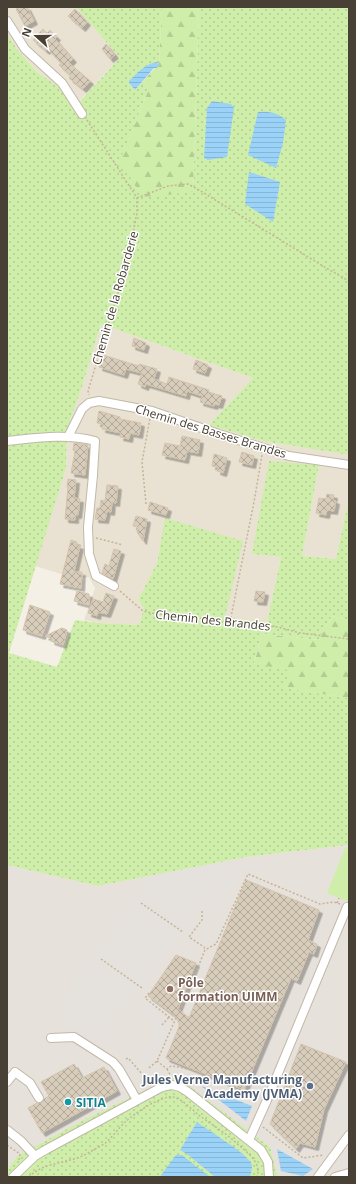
<svg xmlns="http://www.w3.org/2000/svg" width="356" height="1184" viewBox="0 0 356 1184" font-family="'Open Sans',sans-serif">
<defs>
<pattern id="grass-dots" width="8" height="8" patternUnits="userSpaceOnUse"><rect width="8" height="8" fill="#cfeeaa"/><path d="M2 2h.1M6 6h.1" fill="none" stroke="#b3cd93" stroke-width="1.8" stroke-linecap="round"/></pattern>
<pattern id="forest-firs" width="22" height="20" patternUnits="userSpaceOnUse"><rect width="22" height="20" fill="#cfeeaa"/><path d="M5 1l3.5 6h-7zM16 11l3.5 6h-7z" fill="#b3cd93"/></pattern>
<pattern id="water-rules" width="6" height="5" patternUnits="userSpaceOnUse"><rect width="6" height="5" fill="#9bd2f8"/><path d="M0 2.5h6" fill="none" stroke="#87b5d5"/></pattern>
<pattern id="building-cross-hatch" width="8" height="8" patternUnits="userSpaceOnUse"><rect width="8" height="8" fill="#d8ccba"/><path d="M0 0l8 8M0 8l8-8" fill="none" stroke="#b1a798"/></pattern>
<filter id="shadow"><feDropShadow dx="3.5" dy="3.5" stdDeviation="0" flood-color="#0004"/></filter>
</defs>
<rect width="100%" height="100%" fill="#f5f0e6"/>
<!-- residential -->
<path fill="#e9e2d3" d="M7 7H76L120 58 75 105 63 90 37 72 16 48 7 32Z
M101 324 253 378 209 425 263 441 349 455V498L336 559 302 556 319 465 252 554 281 557 267 622 225 617 166 518 157 563 138 600 144 608 139 625 99 623 84 620 95 588 89 577 74 578 35 566 66 468 67 429 82 387Z"/>
<!-- industrial -->
<path fill="#e7e1db" d="M349 845V1177H278L270 1147 172 1077 85 1119 17 1156 7 1170V865L98 886 246 857Z"/>
<!-- grass -->
<path fill="url(#grass-dots)" d="M76 7H162L159 64 157 62 129 83 135 90 144 80 148 90 121 160 193 192 199 7H349V455L263 441 209 425 253 378 101 324 82 387 67 429 66 468 9 653 57 667 75 620 99 623 139 625 144 608 138 600 157 563 165 518 243 541 225 617 267 622 281 557 252 554 269 461 319 465 302 556 336 559 349 498V620L332 616 319 640 262 634 254 663 290 670 285 688 349 698V845L246 857 98 886 7 865V32L16 48 37 72 63 90 75 105 79 100 80 101 120 58Z
M172 1077 188 1085 270 1147 278 1177H7V1170L17 1156 85 1119Z"/>
<!-- forest -->
<path fill="url(#forest-firs)" d="M162 7H199L193 192 142 197 120 160 148 91 144 80 159 64Z
M332 616 349 620V698L284 688 290 670 254 664 262 634 319 640Z"/>
<!-- pitch -->
<path fill="#cfeeaa" d="M345 848 349 849V902L327 893Z"/>
<!-- parking -->
<path fill="#e5e2de" d="M229 861 238 867 233 874 238 878 207 922 195 915 217 884V879L214 878 207 879 206 882 211 886 100 1045 52 1012 146 879 151 876Z
M146 1000 165 1015 162 1024 171 1023 154 1061 147 1062 146 1065 138 1058 143 1057 145 1054 156 1028 153 1021 144 1012 140 1010H137L143 1001 144 1006Z
M349 1070V1127L332 1118 348 1079 346 1077Z"/>
<!-- water -->
<path fill="url(#water-rules)" d="M157 62 159 64 157 68H154L135 90 129 83V81C138 72 145 64 157 62Z
M212 101 231 104 234 108 227 157 208 160 204 158 207 108Z
M258 112C268 111 279 113 286 120L283 143 276 168 248 155Z
M249 172 280 182 273 222 245 204Z
M201 1086 252 1106 246 1121Z
M197 1122C206 1129 250 1155 252 1165 252 1169 251 1173 250 1177H215L187 1154 180 1150Z
M277 1149 313 1169 303 1176 281 1171Z
M176 1155H182L210 1177H162L161 1175Z"/>
<!-- building -->
<path fill="url(#building-cross-hatch)" stroke="#d3c4ac" filter="url(#shadow)" d="M21 7H27L34 21 25 26 16 9Z
M75 9 87 22 82 28 68 16Z
M43 29 47 33 50 30 57 37 55 39 73 59 69 63 90 81 83 89 69 78 71 76 59 65 61 63 48 49 46 51 33 40Z
M106 44 115 55 110 59 102 49Z
M134 338 146 343 144 350 132 346Z
M103 355 139 366V364L157 369 154 379 167 384 169 377 209 390 208 392 222 396 219 405 215 404 214 406 200 402 202 396 187 391 186 396 146 384 145 387 138 384 142 373 126 369 124 375 99 367Z
M196 360 208 365 205 373 193 369Z
M99 411 120 417V419L141 423 139 435 130 433 129 439 120 437 121 433 102 429 103 424 97 423Z
M182 436 200 440 198 453 187 451 185 460 162 455 165 443 180 446Z
M74 443 88 445 85 475 71 473 75 451 73 450Z
M242 452 254 456 252 465 239 462Z
M214 454 227 458 223 473 217 471 218 467 212 466Z
M68 479 76 480 74 498 80 499 78 515H75V520L65 519 68 487H67Z
M107 485 118 486 116 503 112 502 111 512 107 511 105 520 95 519 97 508H100L101 500 105 501Z
M327 494 334 495 333 500 336 501 334 511 327 510 326 515 316 513 319 498 326 499Z
M150 502 168 508 166 515 148 510Z
M136 516 147 519 143 541 137 532 138 527 133 526Z
M71 540 77 542 76 545 80 546 74 572H82L81 588 60 584Z
M114 549 121 551 113 579 102 573 105 564 109 566Z
M77 591 89 594V605L74 601Z
M256 591 265 592 263 602 254 601Z
M106 593 114 596 107 614 98 612 97 616 88 613 93 599 103 602Z
M30 605 50 612 42 636 23 630Z
M62 628 67 630 63 645 51 641 52 639 45 636Z
M246 880 319 910 308 940 317 944 314 954 309 952 297 981 291 978 244 1090 166 1058 179 1027V1023L175 1016 148 996 176 955 196 963 178 1009 189 1018Z
M301 1044 346 1062 324 1109 315 1147 300 1143 296 1149 270 1124Z
M74 1064 82 1078 104 1067 117 1091 42 1133 28 1108 37 1103H41L44 1099 49 1096 41 1082Z"/>
<g fill="none" stroke-linecap="round" stroke-linejoin="round">
<!-- minor casing -->
<g stroke="#c1b8a7" stroke-width="10">
<path id="minor" d="M7 21 25 49 62 83 82 114
M68 437 82 409 89 403 99 401 152 411 219 434 289 456 349 465
M7 441C36 438 66 433 95 441L93 475 88 527 89 554 96 576 114 586
M51 1038 74 1037 113 1062 119 1069 137 1100
M7 1082 15 1072 30 1083 39 1098
M7 1130 21 1141 35 1156
M249 1140 267 1100 347 907
M13 1177 35 1156 47 1149 160 1088 166 1086 172 1085 180 1087 188 1092 261 1150 268 1162 269 1177
M318 1177 349 1135
M335 1177 349 1173"/>
</g>
<!-- path -->
<path stroke="#c5b497" stroke-width="1.5" stroke-dasharray="2 2" stroke-linecap="butt" d="M87 120 137 198V213L126 266 88 391 89 395
M137 198 168 186 188 184 199 190 323 266 349 281
M146 504 142 462 150 418
M96 538 123 545
M120 591 143 611 151 613 278 627 300 633 349 639
M230 622 254 502 262 455
M141 903 183 932
M337 903 339 898
M202 911V920L189 937 204 947 205 950
M101 959 142 988
M149 993 145 998 174 1021
M180 1011 205 950 216 944 248 874 320 904 334 902 340 904
M162 1025 169 1017
M126 1059 128 1058 142 1074
M157 1061 167 1069 171 1066C195 1068 237 1087 258 1100
M149 1068 157 1061 176 1018
M167 1069 172 1078
M263 1127 303 1158 324 1155
M7 1145 20 1154 19 1160
M29 1177C44 1161 70 1164 88 1153 93 1150 99 1147 104 1144 112 1138 118 1129 125 1122 134 1114 161 1095 173 1097 183 1099 192 1110 200 1116 211 1124 224 1132 234 1141 245 1151 262 1161 257 1177"/>
<!-- minor -->
<use href="#minor" stroke="#fff" stroke-width="8"/>
</g>
<!-- markers -->
<circle fill="#8d6e63" stroke="#fff" stroke-width="1.5" cx="170" cy="989" r="4"/>
<circle fill="#5c6f8a" stroke="#fff" stroke-width="1.5" cx="310" cy="1086" r="4"/>
<circle fill="#0f9aa8" stroke="#fff" stroke-width="1.5" cx="68" cy="1102" r="4"/>
<g text-anchor="middle" dominant-baseline="central" stroke-width="3" stroke-linejoin="round" paint-order="stroke">
<!-- street labels -->
<g font-size="12" fill="#484034" stroke="#fff">
<text transform="translate(115 298) rotate(-74)">Chemin de la Robarderie</text>
<text transform="translate(211 431) rotate(17)">Chemin des Basses Brandes</text>
<text transform="translate(213 620) rotate(6)">Chemin des Brandes</text>
</g>
<!-- education labels -->
<g font-size="12" font-weight="bold" fill="#785e54" stroke="#fff" text-anchor="start">
<text x="178" y="982">Pôle<tspan x="178" dy="14">formation UIMM</tspan></text>
</g>
<!-- service labels -->
<g font-size="12" font-weight="bold" fill="#4e5e75" stroke="#fff" text-anchor="end">
<text x="302" y="1079">Jules Verne Manufacturing<tspan x="302" dy="14">Academy (JVMA)</tspan></text>
</g>
<!-- culture labels -->
<g font-size="12" font-weight="bold" fill="#0d838f" stroke="#fff" text-anchor="start">
<text x="76" y="1102">SITIA</text>
</g>
</g>
<!-- border -->
<rect width="356" height="1184" fill="none" stroke="#484034" stroke-width="16"/>
<!-- north arrow -->
<g transform="translate(36 36) rotate(291)" stroke="#ffffff" stroke-width="3" paint-order="stroke">
<path d="M0-3L7 15L0 10L-7 15Z" fill="#484034"/>
<text y="-6" font-size="11" font-weight="bold" text-anchor="middle" fill="#484034">N</text>
</g>
</svg>
